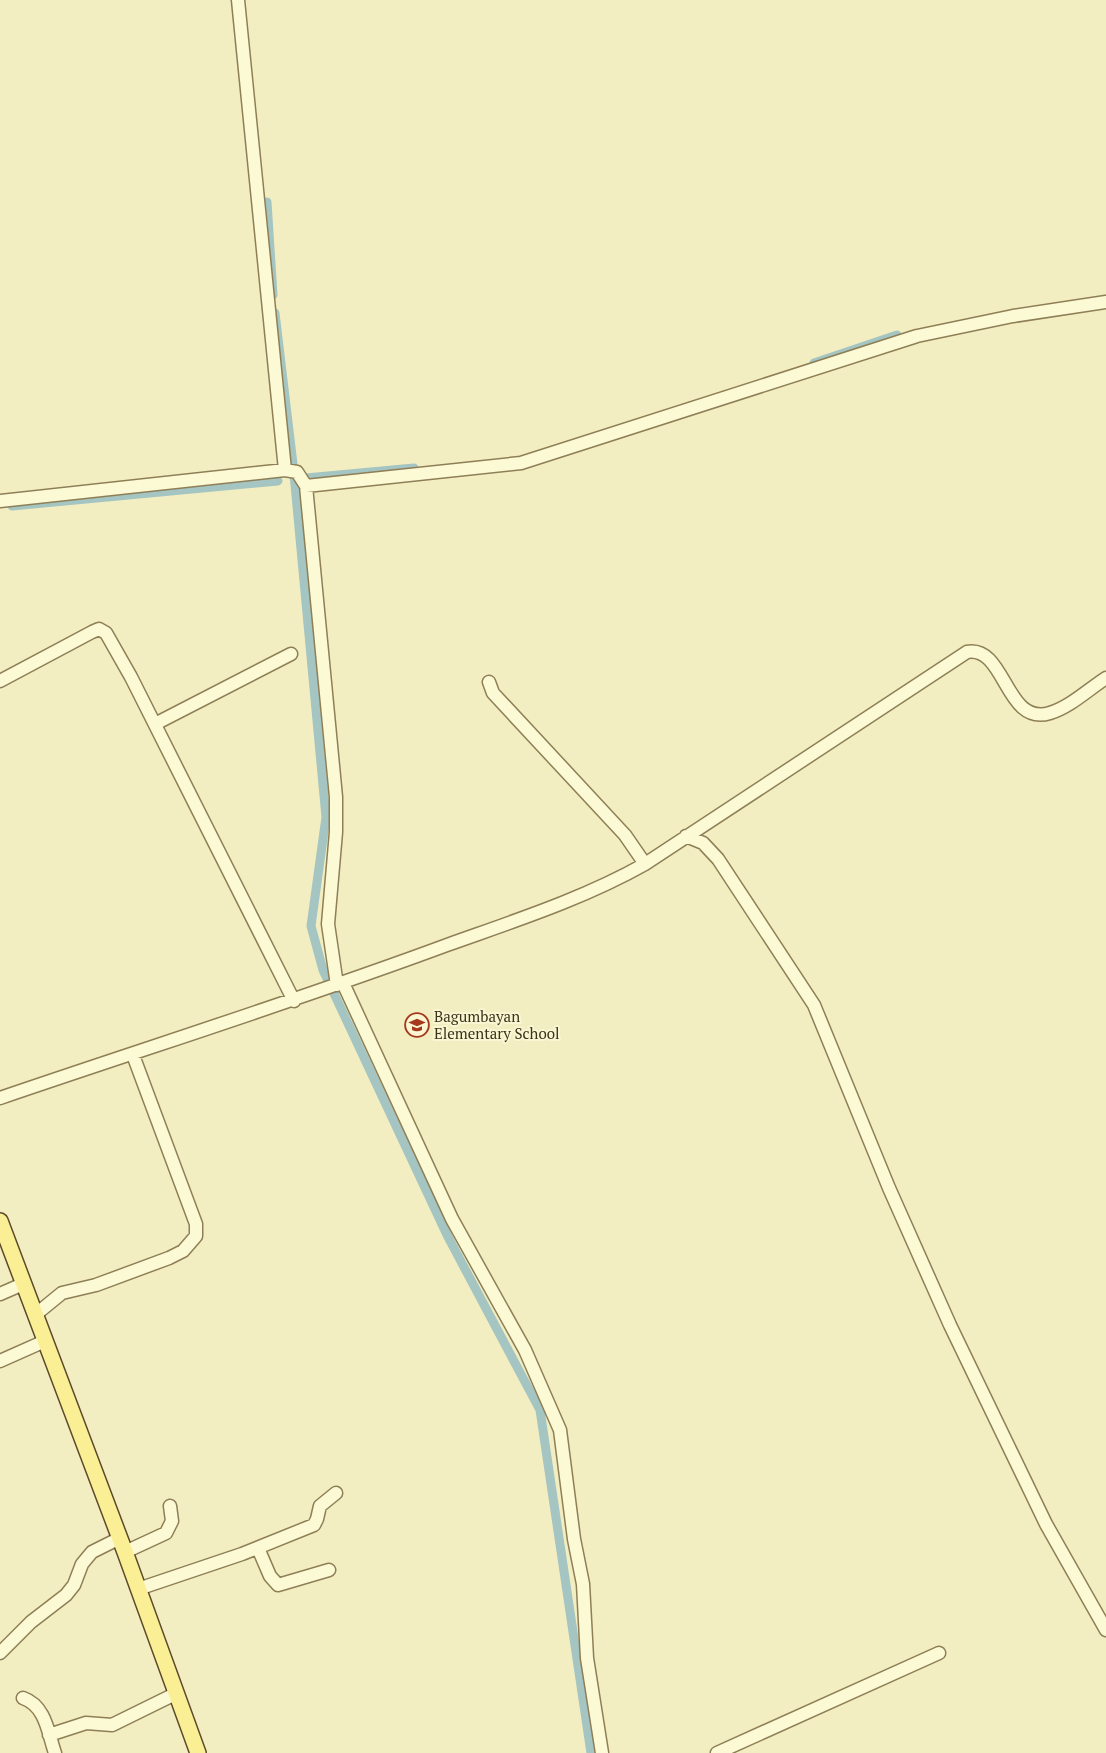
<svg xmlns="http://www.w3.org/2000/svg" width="1106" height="1753" viewBox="0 0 1106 1753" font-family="'PT Serif',serif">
<rect width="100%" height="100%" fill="#f3eec1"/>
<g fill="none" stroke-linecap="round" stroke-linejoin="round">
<!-- canal -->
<path stroke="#a4c5c1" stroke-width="9" d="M267 202 273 295
M275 313 293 464
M814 363 897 335
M294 474 326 817 311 926 323 970 448 1237 540 1410 591 1753
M306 478 414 468
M12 506 278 481"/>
<!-- minor casing -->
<g stroke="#8e7f56" stroke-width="15">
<path id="minor" d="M238 0 285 470
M306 486 336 797V832L328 924 337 985
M0 501 285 470 297 472 306 486 521 463 917 336 1013 316 1106 302
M0 681 92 632 99 629 106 633 131 677 294 1001
M489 682 493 693 625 835 645 864
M155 724 291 654
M686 836 703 843 718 859 814 1005 889 1188 950 1325 1046 1524 1106 1630
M343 983 452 1219 525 1350 560 1430 574 1539 583 1584 587 1658 602 1753
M0 1098C149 1047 299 1000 447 945 514 921 583 899 645 864L967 652C1006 645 1005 727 1050 713 1070 707 1089 689 1106 678
M0 1294 23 1284
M35 1315 62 1293 96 1285 169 1258 183 1251 196 1236V1224L133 1055
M0 1361 45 1341
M258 1548 270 1576 278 1585 329 1570
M125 1552 166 1533 172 1521 170 1506
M138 1589 242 1554 314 1525 317 1519 320 1506 336 1493
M0 1653 31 1622 66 1595 74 1585 82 1564 92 1552 120 1538
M23 1698C46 1706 48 1733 55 1753
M49 1735 86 1723 112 1725 175 1694
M717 1753 939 1653"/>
</g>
<!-- major casing -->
<g stroke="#5c4b2b" stroke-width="18">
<path id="major" d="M0 1221 125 1552 198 1753"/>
</g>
<!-- minor -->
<use href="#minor" stroke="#fcf9d5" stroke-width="12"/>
<!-- major -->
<use href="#major" stroke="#faef94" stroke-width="15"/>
</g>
<!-- icons -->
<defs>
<g id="school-ring" transform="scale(1.25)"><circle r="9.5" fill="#f9f6d1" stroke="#a4391f" stroke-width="1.5"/><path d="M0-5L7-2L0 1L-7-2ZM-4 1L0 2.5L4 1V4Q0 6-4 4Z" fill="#a4391f"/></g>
</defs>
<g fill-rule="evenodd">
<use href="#school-ring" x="417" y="1025"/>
</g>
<g text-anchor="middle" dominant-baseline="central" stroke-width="4" stroke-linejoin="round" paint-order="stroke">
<!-- poi labels -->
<g font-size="15" fill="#3c321c" stroke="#f9f6d1" text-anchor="start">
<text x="434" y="1016">Bagumbayan<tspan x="434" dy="17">Elementary School</tspan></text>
</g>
</g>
</svg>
